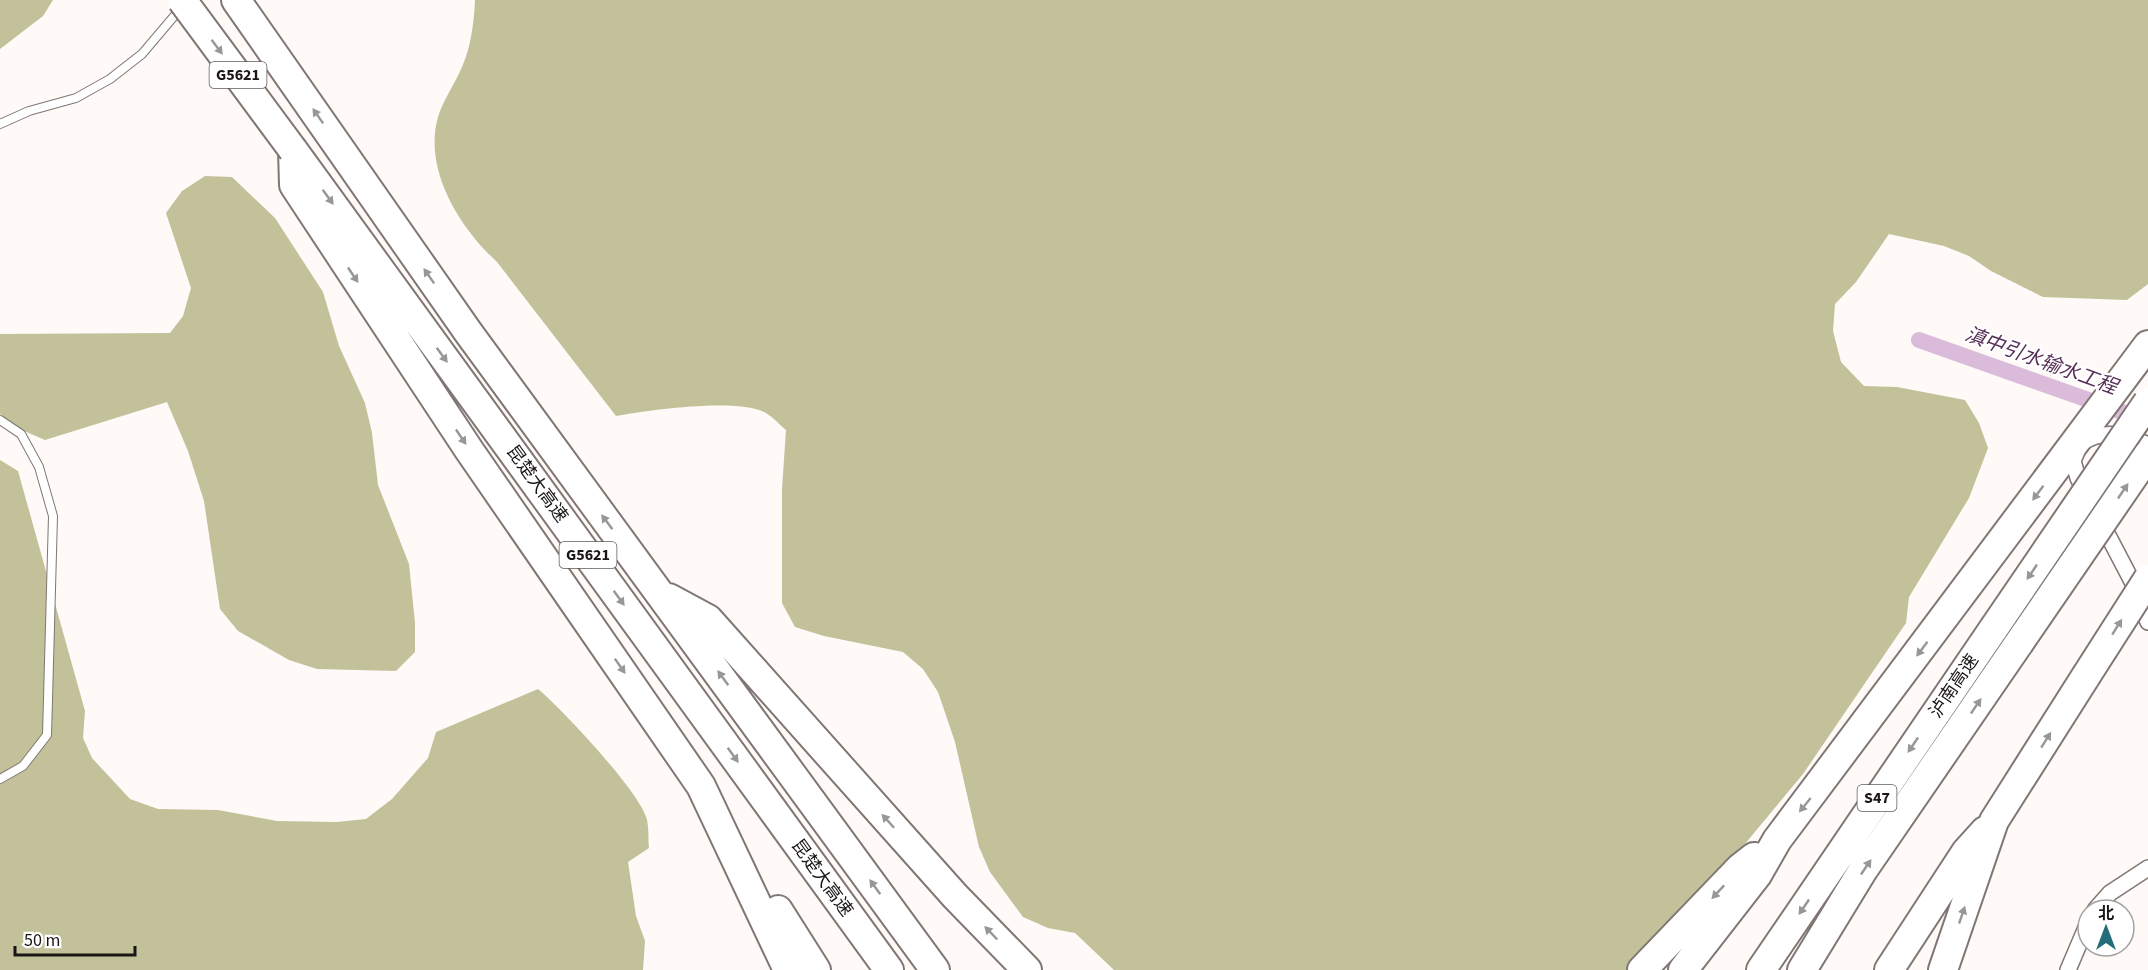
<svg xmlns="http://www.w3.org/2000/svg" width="2148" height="970" viewBox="0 0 2148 970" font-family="'Source Sans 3','Noto Sans SC',sans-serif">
<rect width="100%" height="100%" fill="#fff9f7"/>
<!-- forest -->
<path fill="#c2c199" d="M0 0H53L43 16 0 49Z
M475 0H2148V284L2127 300 2043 297 1991 271 1969 256 1944 246 1889 234 1856 282 1835 304 1833 331 1841 362 1864 386 1897 387 1965 400 1979 423 1988 448 1969 498 1909 597 1906 623 1803 774 1640 970H1114L1075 933 1048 928 1023 917 990 872 979 847 955 742 938 692 923 669 903 652 824 636 795 627 782 603V489L786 430C779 424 772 416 764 412 735 398 649 410 616 416L497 262C460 228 423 170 438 117 443 100 455 84 462 67 471 47 474 22 475 0Z
M205 176 232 177 275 218 323 292 339 346 365 403 372 433 378 485 409 564 415 623V652L396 671 317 669 289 660 238 631 220 609 204 501 188 451 167 402 45 440 15 427 0 414V334L170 333 183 316 191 288 166 213 182 191Z
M0 460 18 471 85 711 83 738 92 758 130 799 158 809 218 810 277 821 337 822 366 819 392 799 428 758 436 732 538 689C561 708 642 794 647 820 649 829 648 839 649 848L628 862 636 916 645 941 643 970H0Z"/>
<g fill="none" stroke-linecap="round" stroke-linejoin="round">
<!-- canal -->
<path stroke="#dabbda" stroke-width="16" d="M1919 340 2145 420"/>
<!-- service casing -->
<g stroke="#807774" stroke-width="10">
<path id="service" d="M0 124 29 111 76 98 110 79 142 54 181 8
M0 420 21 434 39 467 53 516 47 735 23 766 0 779"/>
</g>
<!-- minor casing -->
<g stroke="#807774" stroke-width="18">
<path id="minor" d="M2148 445C2126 434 2102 428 2080 444L2073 461 2078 478 2135 587 2148 622
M2095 910 2110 893 2148 868
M2068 970 2088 923"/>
</g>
<!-- motorway casing -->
<g stroke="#807774" stroke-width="32">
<path id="motorway" d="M236 0 468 332 935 970
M293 150 889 970
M293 150 294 185 469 450 701 786 788 970
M669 598 708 619 955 896 1027 970
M778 910 816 970
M1642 970 1740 868 1754 857
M1683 970 1757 875 1777 840 2148 345
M1761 970 1994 628
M1802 970 1863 870 2019 643
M1889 970 1966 852 1985 831
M1943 970 1994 821 2086 676"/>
</g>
<!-- service -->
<use href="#service" stroke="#fff" stroke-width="8"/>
<!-- minor -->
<use href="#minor" stroke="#fff" stroke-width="15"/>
<!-- motorway -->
<use href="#motorway" stroke="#fff" stroke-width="28"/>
<!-- motorway-bridge casing -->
<g stroke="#807774" stroke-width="32" stroke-linecap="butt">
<path id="motorway-bridge" d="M182 0 293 150
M1994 628 2148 402
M2019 643 2148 455
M2086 676 2148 579"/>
</g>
<!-- motorway-bridge -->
<use href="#motorway-bridge" stroke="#fff" stroke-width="28"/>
</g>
<!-- one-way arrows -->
<defs><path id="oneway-solid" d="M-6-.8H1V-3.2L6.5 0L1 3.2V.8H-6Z" transform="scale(1.5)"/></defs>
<g fill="#989696">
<use href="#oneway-solid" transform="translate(217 47) rotate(53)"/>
<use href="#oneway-solid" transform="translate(318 116) rotate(-125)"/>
<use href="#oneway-solid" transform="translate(328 197) rotate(54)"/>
<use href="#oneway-solid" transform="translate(353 275) rotate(56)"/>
<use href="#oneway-solid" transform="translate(429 276) rotate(-125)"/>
<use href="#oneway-solid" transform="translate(442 355) rotate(54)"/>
<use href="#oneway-solid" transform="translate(461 437) rotate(56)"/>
<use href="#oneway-solid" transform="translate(2123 491) rotate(-56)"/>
<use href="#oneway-solid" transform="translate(2038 493) rotate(127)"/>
<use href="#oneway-solid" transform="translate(607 522) rotate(-127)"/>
<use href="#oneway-solid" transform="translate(2032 572) rotate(124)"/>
<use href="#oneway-solid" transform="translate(619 598) rotate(54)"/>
<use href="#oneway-solid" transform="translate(2117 627) rotate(-58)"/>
<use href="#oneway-solid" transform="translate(1922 649) rotate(127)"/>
<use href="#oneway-solid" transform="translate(620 666) rotate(55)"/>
<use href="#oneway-solid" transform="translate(723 678) rotate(-126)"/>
<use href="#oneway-solid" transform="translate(1976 706) rotate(-56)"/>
<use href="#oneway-solid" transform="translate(2046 740) rotate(-58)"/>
<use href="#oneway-solid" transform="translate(1913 745) rotate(124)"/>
<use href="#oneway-solid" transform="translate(733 755) rotate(54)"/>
<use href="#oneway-solid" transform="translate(1805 805) rotate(129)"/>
<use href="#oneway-solid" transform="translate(888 821) rotate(-132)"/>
<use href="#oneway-solid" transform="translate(1866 867) rotate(-56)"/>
<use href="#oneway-solid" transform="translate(875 887) rotate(-126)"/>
<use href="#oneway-solid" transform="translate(1718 892) rotate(133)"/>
<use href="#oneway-solid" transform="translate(1804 907) rotate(124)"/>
<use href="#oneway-solid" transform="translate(1962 915) rotate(-71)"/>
<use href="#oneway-solid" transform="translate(991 933) rotate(-134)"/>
</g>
<g text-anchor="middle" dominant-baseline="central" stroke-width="5" stroke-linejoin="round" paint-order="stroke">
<!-- shield labels -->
<g fill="#fff" stroke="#5f5c5b" stroke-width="1.5">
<rect x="209.5" y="62" width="57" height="26" rx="4.5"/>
<rect x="559.5" y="542" width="57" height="26" rx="4.5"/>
<rect x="1857.5" y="785" width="39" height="26" rx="4.5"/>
</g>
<g font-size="16" font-weight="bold" fill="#1a1615">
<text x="238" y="75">G5621</text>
<text x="588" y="555">G5621</text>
<text x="1877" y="798">S47</text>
</g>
<!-- street labels -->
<g font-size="18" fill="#1a1615" stroke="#fff">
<text transform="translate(537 484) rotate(54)">昆楚大高速</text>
<text transform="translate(1954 686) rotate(-56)">泸南高速</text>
<text transform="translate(822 878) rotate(54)">昆楚大高速</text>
</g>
<!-- water labels -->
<g font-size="20" font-style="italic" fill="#572f57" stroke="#fff">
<text transform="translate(2041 361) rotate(20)">滇中引水输水工程</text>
</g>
</g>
<!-- north arrow -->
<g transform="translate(2106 928)"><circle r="28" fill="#ffffff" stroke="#a3a2a1" stroke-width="1.5"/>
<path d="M0-4.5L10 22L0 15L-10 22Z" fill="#236c78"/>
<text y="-9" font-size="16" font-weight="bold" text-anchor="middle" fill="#1a1615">北</text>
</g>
<!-- scale -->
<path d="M15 946v9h120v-9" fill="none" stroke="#1a1615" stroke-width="3"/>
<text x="24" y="946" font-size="18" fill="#1a1615" stroke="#ffffff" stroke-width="4.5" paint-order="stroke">50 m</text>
</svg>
